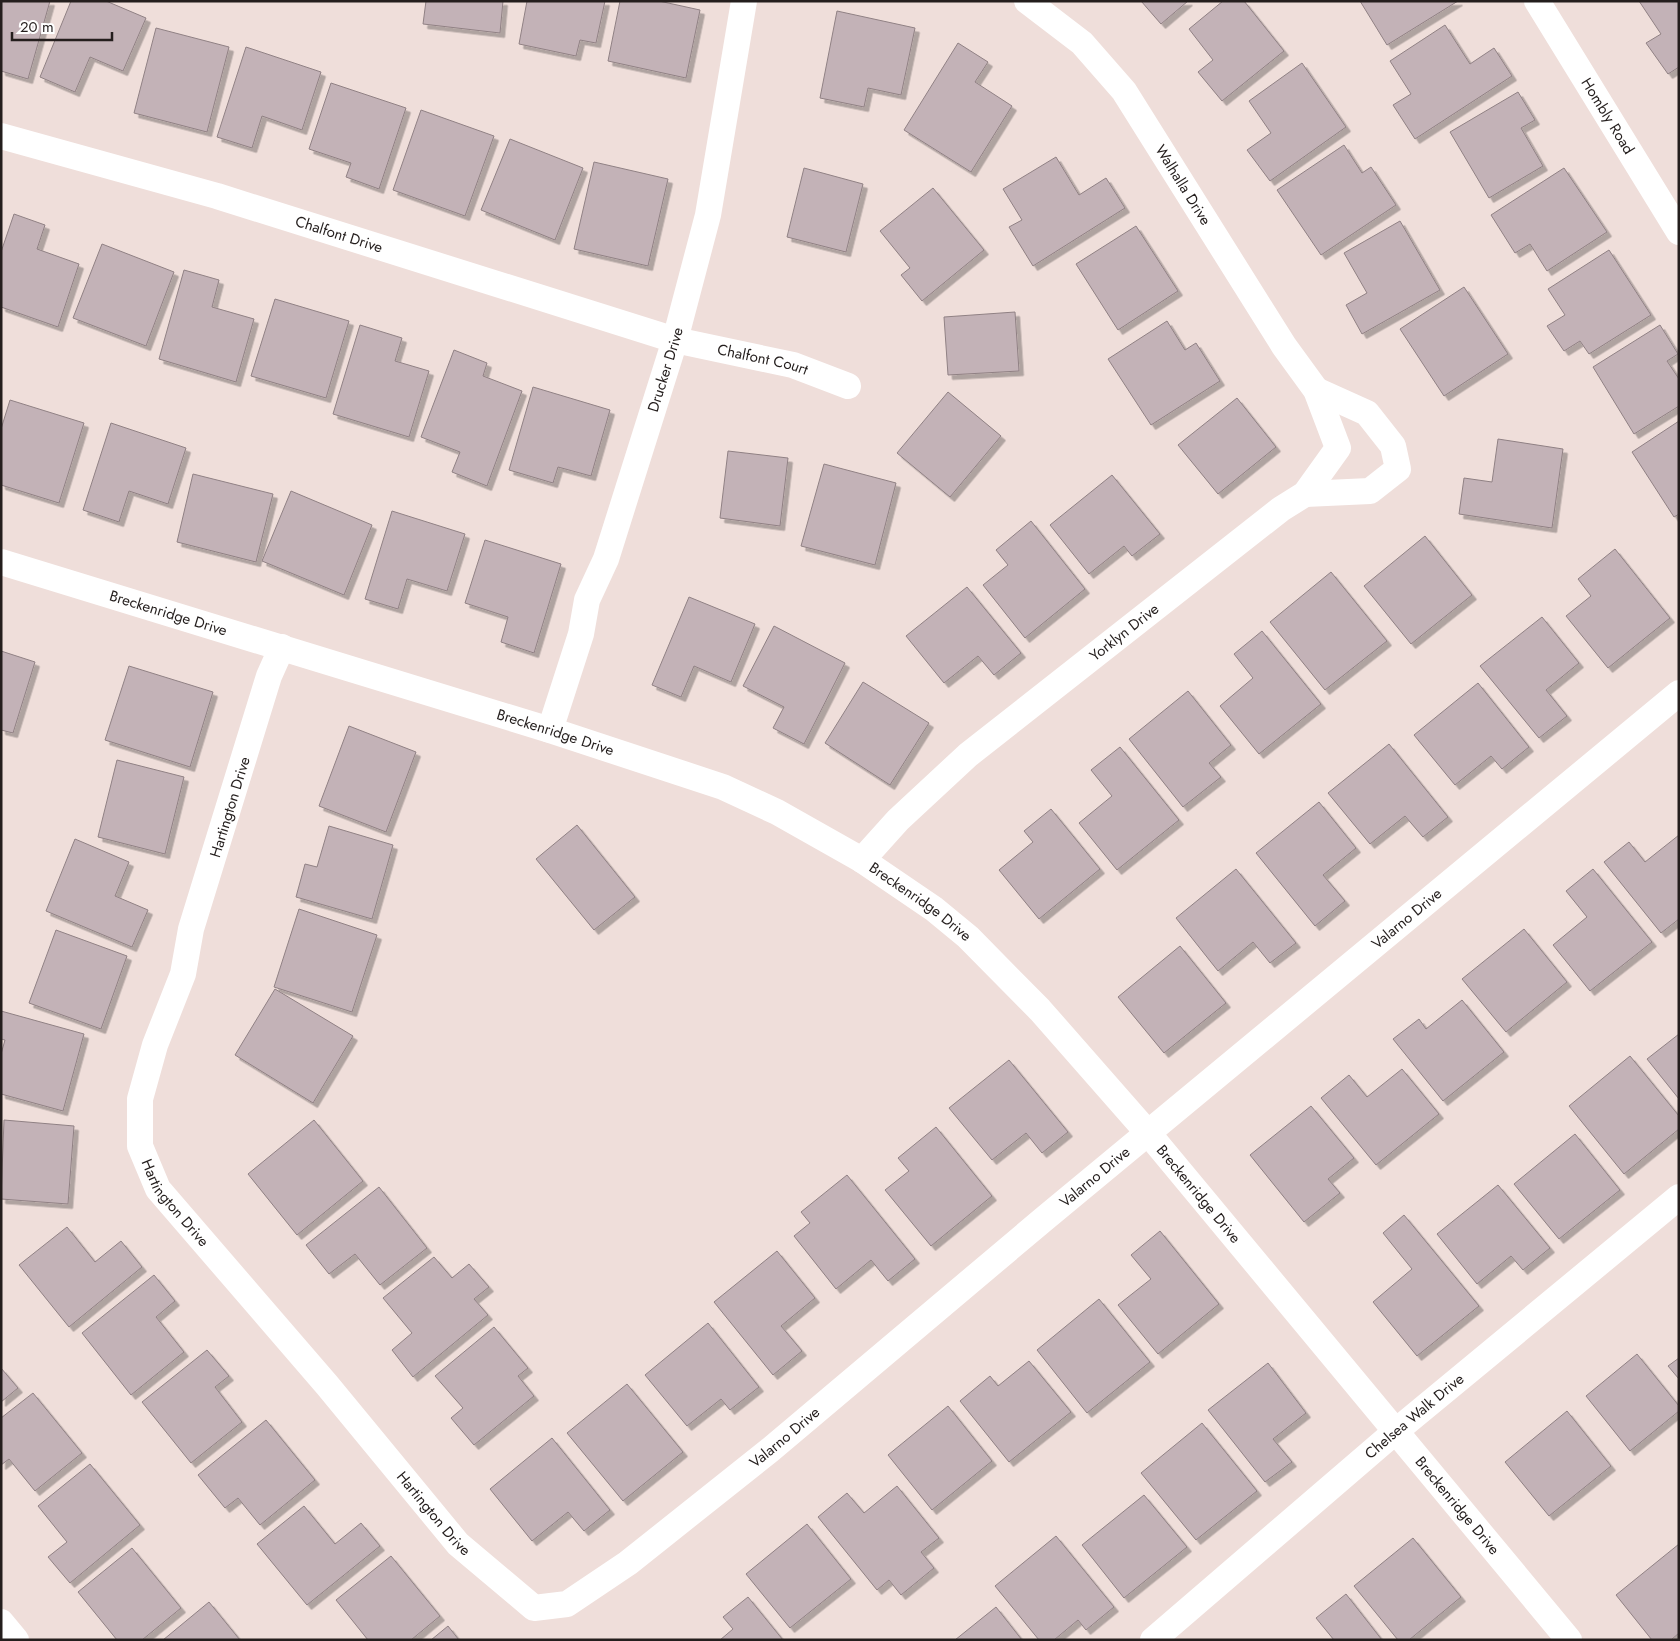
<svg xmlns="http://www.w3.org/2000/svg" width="1680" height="1641" viewBox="0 0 1680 1641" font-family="Jost,sans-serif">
<defs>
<filter id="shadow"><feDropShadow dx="4.5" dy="4.5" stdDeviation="0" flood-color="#0004"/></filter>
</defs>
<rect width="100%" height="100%" fill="#efdeda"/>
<!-- building -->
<path fill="#c3b2b7" stroke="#908184" filter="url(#shadow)" d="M1 1H50L28 79 1 71Z
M71 1H106L146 18 123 71 90 57 75 92 40 77Z
M426 1H503L500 33 423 24Z
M527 1H605L596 43 580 40 576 56 519 44Z
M620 1H659L700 10 686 78 608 61Z
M1141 1H1188L1161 24Z
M1223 1H1244L1284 51 1222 101 1198 72 1213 60 1189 29Z
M1360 1H1458L1387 45Z
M1639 1H1679V67L1668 74 1646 43 1661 34Z
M837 11 915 28 901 95 868 88 864 107 820 98Z
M1445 25 1470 64 1494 48 1512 76 1415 139 1393 105 1411 94 1390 61Z
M156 28 229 47 207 132 134 113Z
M958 43 988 62 975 82 1012 106 971 172 904 130Z
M246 47 321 72 302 130 262 116 252 148 217 137Z
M1302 63 1346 127 1270 181 1247 150 1271 133 1249 101Z
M331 83 406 108 379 189 346 177 351 163 309 149Z
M1518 92 1535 120 1521 128 1543 166 1489 198 1450 132Z
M421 110 494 136 465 216 393 190Z
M510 139 583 168 555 240 481 210Z
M1344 145 1362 173 1371 167 1396 205 1321 255 1277 190Z
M1056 157 1079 195 1106 178 1125 208 1033 266 1009 227 1022 220 1003 189Z
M594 162 668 179 648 266 574 249Z
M804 168 863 184 846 252 787 237Z
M1564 168 1607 232 1547 271 1530 244 1515 253 1491 215Z
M933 188 984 250 922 301 901 275 910 268 880 231Z
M14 214 45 225 37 249 79 264 58 327 1 307V252Z
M1400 221 1440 290 1362 334 1346 305 1367 293 1344 253Z
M1136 226 1178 291 1118 330 1076 264Z
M102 244 174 272 146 346 73 318Z
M1609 250 1651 315 1589 354 1580 341 1564 351 1547 326 1565 315 1548 289Z
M184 270 219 280 212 307 254 319 236 382 159 359Z
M1464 287 1508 354 1444 396 1400 329Z
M275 299 349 321 326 398 251 376Z
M1015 312 1019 371 948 375 944 317Z
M1167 321 1185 350 1196 343 1220 381 1151 425 1108 359Z
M360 325 402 338 395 361 429 371 409 437 333 414Z
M1660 325 1678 354 1667 361 1679 379V406L1634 434 1593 367Z
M454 350 487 363 483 376 522 391 487 486 452 472 460 452 421 437Z
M533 387 610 410 591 476 558 467 553 483 509 470Z
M948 392 1001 436 950 497 897 453Z
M1237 398 1276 447 1218 494 1178 445Z
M10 400 84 423 59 503 1 485V429Z
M1679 421V514L1674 517 1632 452Z
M111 423 186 448 168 504 129 491 119 522 83 510Z
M1498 439 1563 449 1552 528 1459 514 1464 478 1492 482Z
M728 451 788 458 780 526 720 518Z
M824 464 896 483 875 565 801 546Z
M193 474 273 494 256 562 177 542Z
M1112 475 1160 534 1132 556 1124 546 1089 574 1050 525Z
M291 491 372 525 344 595 262 561Z
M392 511 465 534 447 591 407 579 398 609 365 599Z
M1031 521 1085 589 1025 638 983 585 1008 565 996 550Z
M1425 536 1472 595 1411 644 1364 586Z
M485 540 561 564 534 653 501 642 508 617 465 603Z
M1615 549 1670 618 1608 668 1566 616 1591 596 1578 579Z
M1331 572 1387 641 1325 690 1270 622Z
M967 587 1021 653 994 675 978 656 944 683 906 636Z
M689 597 755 624 731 682 694 666 681 697 652 685Z
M1542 617 1579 663 1546 690 1567 716 1539 738 1480 666Z
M774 626 845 663 804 744 773 728 784 707 743 686Z
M1262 631 1321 704 1259 754 1220 706 1253 678 1234 654Z
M1 651 35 662 13 733 1 730Z
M129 666 213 692 190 767 105 740Z
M863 682 929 723 890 785 825 743Z
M1478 683 1529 747 1502 769 1491 756 1455 785 1414 735Z
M1188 691 1231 745 1209 763 1221 777 1183 807 1129 739Z
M349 726 416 752 386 832 319 806Z
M1389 744 1448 817 1423 837 1405 816 1370 844 1328 793Z
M1120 747 1179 820 1117 870 1079 823 1112 796 1091 770Z
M117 760 184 777 165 854 98 837Z
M1319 802 1356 848 1323 875 1345 901 1315 926 1256 853Z
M1051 809 1100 869 1039 919 999 870 1033 842 1024 831Z
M577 825 635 897 594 930 536 859Z
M329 826 393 845 372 919 296 897 305 864 317 867Z
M1679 835V919L1661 933 1604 862 1629 842 1645 862Z
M75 839 129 862 115 896 148 910 132 947 46 911Z
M1236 869 1296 943 1270 963 1253 942 1218 971 1176 918Z
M1593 869 1652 942 1590 991 1553 945 1587 917 1566 891Z
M299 909 377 935 352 1012 274 987Z
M1524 929 1567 982 1506 1032 1462 979Z
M56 930 127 956 101 1029 29 1003Z
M1180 946 1226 1003 1164 1053 1118 997Z
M275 989 353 1036 313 1103 235 1055Z
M1462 1000 1504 1052 1443 1101 1393 1039 1419 1019 1426 1029Z
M1 1011 84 1034 63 1111 1 1094V1054L5 1040 1 1039Z
M1679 1034V1099L1647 1059Z
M1630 1056 1679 1116V1129L1624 1174 1569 1106Z
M1009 1060 1068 1132 1042 1153 1026 1133 992 1160 949 1108Z
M1402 1069 1439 1114 1376 1165 1321 1098 1349 1075 1367 1097Z
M1311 1106 1354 1158 1328 1179 1340 1193 1304 1222 1250 1155Z
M4 1120 74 1126 68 1204 1 1199Z
M314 1120 363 1181 297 1235 248 1174Z
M936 1127 992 1196 931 1246 885 1190 909 1171 898 1158Z
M1575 1134 1620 1190 1559 1239 1514 1184Z
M847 1175 915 1259 888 1281 871 1260 836 1289 794 1236 810 1223 801 1212Z
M1498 1185 1550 1248 1523 1270 1511 1256 1477 1284 1437 1234Z
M379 1187 427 1248 380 1285 355 1254 329 1274 306 1245Z
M1404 1215 1479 1306 1417 1356 1373 1302 1412 1269 1383 1233Z
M67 1227 95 1262 121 1241 142 1267 69 1327 19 1265Z
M1160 1231 1219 1304 1158 1354 1118 1305 1151 1279 1131 1255Z
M777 1251 815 1298 781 1326 802 1351 773 1375 714 1302Z
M434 1257 452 1278 469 1264 489 1287 474 1299 488 1315 413 1377 392 1350 412 1333 383 1298Z
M154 1275 175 1301 156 1317 184 1352 131 1395 82 1333Z
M1099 1299 1150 1362 1087 1413 1037 1350Z
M708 1323 759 1387 730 1410 721 1399 687 1426 645 1375Z
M494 1327 528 1368 518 1376 534 1396 474 1445 451 1418 463 1408 435 1376Z
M207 1350 229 1376 215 1387 242 1422 191 1463 142 1402Z
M1637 1354 1679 1406V1411L1630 1451 1586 1396Z
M1679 1358V1379L1668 1366Z
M1029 1361 1071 1412 1009 1462 960 1401 990 1376 998 1386Z
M1268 1363 1306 1413 1273 1439 1292 1462 1265 1482 1208 1410Z
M1 1368 18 1388 1 1402Z
M627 1384 683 1452 623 1501 567 1433Z
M33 1393 82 1453 35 1491 9 1459 1 1465V1418Z
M948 1406 992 1461 932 1510 888 1455Z
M1567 1411 1611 1466 1549 1516 1505 1462Z
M266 1420 315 1480 260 1525 238 1498 225 1508 198 1475Z
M1202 1423 1257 1491 1196 1540 1141 1473Z
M552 1438 610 1510 584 1531 568 1512 532 1541 490 1489Z
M90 1464 140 1525 70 1583 48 1557 67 1542 38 1506Z
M897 1486 939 1538 921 1552 934 1568 901 1595 889 1580 877 1590 818 1517 847 1493 864 1513Z
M1144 1495 1187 1547 1124 1598 1082 1545Z
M304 1506 335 1544 361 1523 380 1546 307 1605 257 1544Z
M807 1524 851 1579 790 1628 746 1574Z
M1056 1536 1114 1607 1086 1630 1078 1620 1054 1640H1039L995 1586Z
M1413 1538 1461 1597 1409 1640H1398L1354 1586Z
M1679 1544V1633L1671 1640H1652L1616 1595Z
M132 1548 181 1608 142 1640H117L78 1592Z
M391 1556 440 1616 411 1640H368L336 1600Z
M1346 1594 1382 1640H1334L1316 1618Z
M748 1597 783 1640H720L733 1629 723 1617Z
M209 1602 240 1640H163Z
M996 1607 1022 1640H955Z
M448 1626 459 1640H431Z"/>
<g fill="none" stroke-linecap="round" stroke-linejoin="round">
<!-- street -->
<g stroke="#fff" stroke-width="26">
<path id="s1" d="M1537 1 1679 232"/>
<path id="s2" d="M1 136 217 196 675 340 793 365 848 386"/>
<path d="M1305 494 1370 491 1398 469 1393 446 1367 413 1316 390"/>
<path id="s3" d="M1 562 550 730 723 787 777 812 862 860 934 909 968 937 1040 1010 1148 1133 1569 1640"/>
<path id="s4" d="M282 647 269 676 191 929 183 974 155 1045 140 1099V1146L158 1189 327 1385 458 1544 534 1608 567 1604 628 1563 770 1450 1044 1219 1679 693"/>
<path id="s5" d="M550 730 581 634 587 600 606 559 675 340 708 215 744 1"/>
<path id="s6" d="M862 860 898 820 968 755 1281 509 1305 494 1338 448 1316 390 1284 346 1124 91 1082 43 1027 1"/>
<path d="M1 1622 16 1640"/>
<path id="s7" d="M1153 1640 1396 1431 1679 1197"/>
</g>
</g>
<g text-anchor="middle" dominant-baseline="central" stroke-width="5" stroke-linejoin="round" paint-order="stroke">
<!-- street labels -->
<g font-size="15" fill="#241e1d" stroke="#fff">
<text stroke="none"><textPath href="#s1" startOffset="135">Hombly Road</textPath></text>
<text transform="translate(1183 185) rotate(58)">Walhalla Drive</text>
<text stroke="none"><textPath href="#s2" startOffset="352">Chalfont Drive</textPath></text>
<text stroke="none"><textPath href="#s2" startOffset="794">Chalfont Court</textPath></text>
<text stroke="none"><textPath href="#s5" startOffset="379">Drucker Drive</textPath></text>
<text stroke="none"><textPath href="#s3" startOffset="175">Breckenridge Drive</textPath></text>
<text stroke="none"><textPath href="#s6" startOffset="348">Yorklyn Drive</textPath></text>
<text stroke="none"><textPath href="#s3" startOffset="580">Breckenridge Drive</textPath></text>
<text transform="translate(230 807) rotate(-73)">Hartington Drive</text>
<text stroke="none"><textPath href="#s3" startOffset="985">Breckenridge Drive</textPath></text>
<text stroke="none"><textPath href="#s4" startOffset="2250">Valarno Drive</textPath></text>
<text stroke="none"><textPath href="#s4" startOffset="1845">Valarno Drive</textPath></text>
<text stroke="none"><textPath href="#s3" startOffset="1390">Breckenridge Drive</textPath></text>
<text stroke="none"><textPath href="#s4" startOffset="589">Hartington Drive</textPath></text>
<text stroke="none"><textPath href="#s7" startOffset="344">Chelsea Walk Drive</textPath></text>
<text stroke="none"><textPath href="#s4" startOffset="1440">Valarno Drive</textPath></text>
<text stroke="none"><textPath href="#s3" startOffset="1795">Breckenridge Drive</textPath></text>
<text stroke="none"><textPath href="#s4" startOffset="994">Hartington Drive</textPath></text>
</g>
</g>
<!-- border -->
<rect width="1680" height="1641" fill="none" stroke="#241e1d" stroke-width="5"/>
<!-- scale -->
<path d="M12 32v8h100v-8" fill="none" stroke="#241e1d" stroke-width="2.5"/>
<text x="20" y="32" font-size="15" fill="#241e1d" stroke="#ffffff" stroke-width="4" paint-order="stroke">20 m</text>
</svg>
